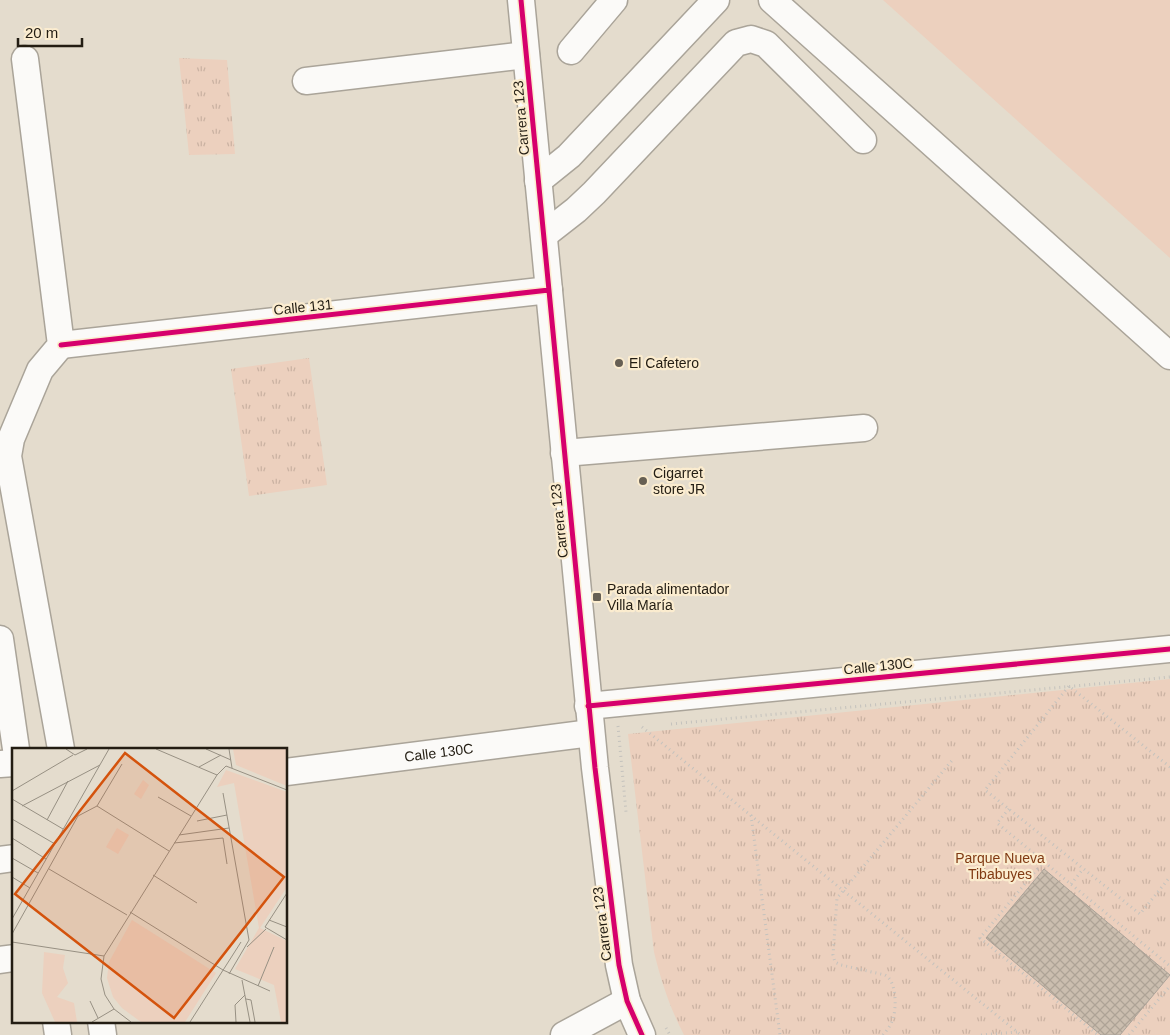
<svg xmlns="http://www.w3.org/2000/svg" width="1170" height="1035" viewBox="0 0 1170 1035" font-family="Arial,sans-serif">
<defs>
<pattern id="park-tufts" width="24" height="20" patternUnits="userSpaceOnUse" patternTransform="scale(1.25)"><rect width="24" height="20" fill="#ecd0be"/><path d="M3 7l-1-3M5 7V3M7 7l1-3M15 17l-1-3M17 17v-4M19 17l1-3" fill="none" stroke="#cab2a2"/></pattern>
<pattern id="building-cross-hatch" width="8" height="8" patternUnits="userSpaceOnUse" patternTransform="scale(1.25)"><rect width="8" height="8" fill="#cbbeaf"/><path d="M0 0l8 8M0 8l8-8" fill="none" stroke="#aea396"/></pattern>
</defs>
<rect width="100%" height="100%" fill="#e4dccd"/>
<!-- grass -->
<path fill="#ecd0be" d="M883 0H1170V258Z"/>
<!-- park -->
<path fill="url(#park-tufts)" d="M179 58 227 60 235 154 189 155Z
M309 358 327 485 249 496 231 369Z
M1170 679V1035H684C670 1008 661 981 654 952L628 734Z"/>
<!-- building -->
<path fill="url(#building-cross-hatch)" stroke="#aaa298" d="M1044 869 1170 975 1120 1035H1101L986 938Z"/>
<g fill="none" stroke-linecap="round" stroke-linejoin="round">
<!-- minor casing -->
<g stroke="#aaa499" stroke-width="29">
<g id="minor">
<path d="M521 0 595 768 619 965 627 1001 642 1035"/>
<path d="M772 0 1170 356"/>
<path d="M571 51 614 0"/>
<path d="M25 59 61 345 40 370 11 439 8 456 61 749"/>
<path d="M306 81 526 55"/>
<path d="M538 181 569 156 716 0"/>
<path d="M544 235 576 210 594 193 736 43 751 39 766 44 863 140"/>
<path d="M61 345 549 290"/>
<path d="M564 453 864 428"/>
<path d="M0 639 16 749"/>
<path d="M588 706 1170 649"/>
<path d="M0 764 14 763"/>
<path id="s1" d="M286 772 591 733"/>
<path d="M0 860 14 858"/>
<path d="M0 960 14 958"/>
<path d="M56 1021 58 1035"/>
<path d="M101 1021 103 1035"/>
<path d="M564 1035 627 1001"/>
</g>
</g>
<!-- path -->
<path stroke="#c4c2bd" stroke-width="3" stroke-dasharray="1 4" stroke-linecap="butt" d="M671 724 1170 677
M618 726 626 812
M642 727 1021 1035
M1170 767 1069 686 985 790 1140 914 1170 877
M1009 809 997 823 1170 966
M751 815 780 1035
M1044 861 980 938 1098 1035
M1071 884 1083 869
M666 1028 670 1035
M883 1035C886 1031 890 1027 892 1021 897 1010 897 981 885 975L841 965 835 962 833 955 837 898 954 758
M981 1035 1017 1032
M1129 1035 1170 986"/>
<!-- minor -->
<use href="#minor" stroke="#fbfaf8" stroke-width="26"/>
<!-- cycleway casing -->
<g stroke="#fbeccf" stroke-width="8">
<path id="cycleway" d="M521 0 595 768 619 965 627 1001 642 1035
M61 345 549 290
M588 706 1170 649"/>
</g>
<!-- cycleway -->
<use href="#cycleway" stroke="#d6006c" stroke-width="5"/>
</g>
<!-- markers -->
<g fill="#676054" stroke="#fbeccf" stroke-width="2">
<circle cx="619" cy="363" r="5"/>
<circle cx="643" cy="481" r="5"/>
<rect x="592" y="592" width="10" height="10" rx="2.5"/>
</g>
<g text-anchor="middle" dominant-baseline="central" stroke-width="4.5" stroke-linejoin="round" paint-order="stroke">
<!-- street labels -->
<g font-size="14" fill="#231d13" stroke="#fbeccf">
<text transform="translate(521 118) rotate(-95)">Carrera 123</text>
<text transform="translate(303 307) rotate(-6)">Calle 131</text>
<text transform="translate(559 521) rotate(-96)">Carrera 123</text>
<text transform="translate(878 666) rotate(-6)">Calle 130C</text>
<text stroke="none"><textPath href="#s1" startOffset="154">Calle 130C</textPath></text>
<text transform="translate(602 924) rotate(-97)">Carrera 123</text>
</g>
<!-- poi labels -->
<g font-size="14" fill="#231d13" stroke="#fbeccf" text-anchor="start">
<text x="629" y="363">El Cafetero</text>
<text x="653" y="473">Cigarret<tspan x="653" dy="16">store JR</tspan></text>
<text x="607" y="589">Parada alimentador<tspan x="607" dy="16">Villa María</tspan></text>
</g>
<!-- park labels -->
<g font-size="14" fill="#813a12" stroke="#fbeccf">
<text x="1000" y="858">Parque Nueva<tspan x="1000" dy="16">Tibabuyes</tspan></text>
</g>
</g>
<!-- overview -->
<g transform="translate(12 748)">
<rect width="275" height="275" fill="#e4dccd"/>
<path d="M221 1H275V38L224 17ZM214 22 275 44V139L248 180 275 193V274H269L262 237 223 221 247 180 222 35 205 39Z" fill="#ecd0be"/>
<path d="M131 32 137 37 129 51 122 46ZM105 80 117 87 106 106 94 99ZM120 172 204 225 173 274H129L110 260 101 249 95 230 97 214ZM32 204 53 207 51 220 56 235 45 249 62 255 65 274H43L30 245Z" fill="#ecd0be"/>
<path fill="none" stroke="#979083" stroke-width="1" d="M54 1 63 7 75 1M144 1 205 27 214 18 275 42M194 1 219 12M217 1 220 20M187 19 209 7M0 43 61 7M211 45 237 192 217 226M146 49 179 68M0 51 51 81M10 58 88 17M85 58 157 103M0 71 43 96M35 72 56 33M185 73 215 67M167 87 217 80M0 90 34 111M162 95 211 90 215 116M0 110 26 125M37 121 115 167M141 127 185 155M0 129 18 140M275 145 253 179 275 192M118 164 211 222 258 243M0 171 97 1M257 172 275 179M0 186 66 68 85 58 110 16M0 194 92 208M235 199 254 181M230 232 238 274M246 238 262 199M234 251 239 252 243 274M78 253 86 270M80 274 102 261M119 274 102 261 93 247 89 231 92 208 205 27M178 274 229 194M224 274 223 257 233 247"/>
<path fill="#d4530d" fill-opacity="0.15" stroke="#d4530d" stroke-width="2.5" d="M113 5 272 129 162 270 3 146Z"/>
<rect width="275" height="275" fill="none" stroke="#231d13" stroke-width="2.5"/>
</g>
<!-- scale -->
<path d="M18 38v8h64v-8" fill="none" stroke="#231d13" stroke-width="2.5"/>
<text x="25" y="38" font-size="15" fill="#231d13" stroke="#fbeccf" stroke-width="4" paint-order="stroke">20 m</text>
</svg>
